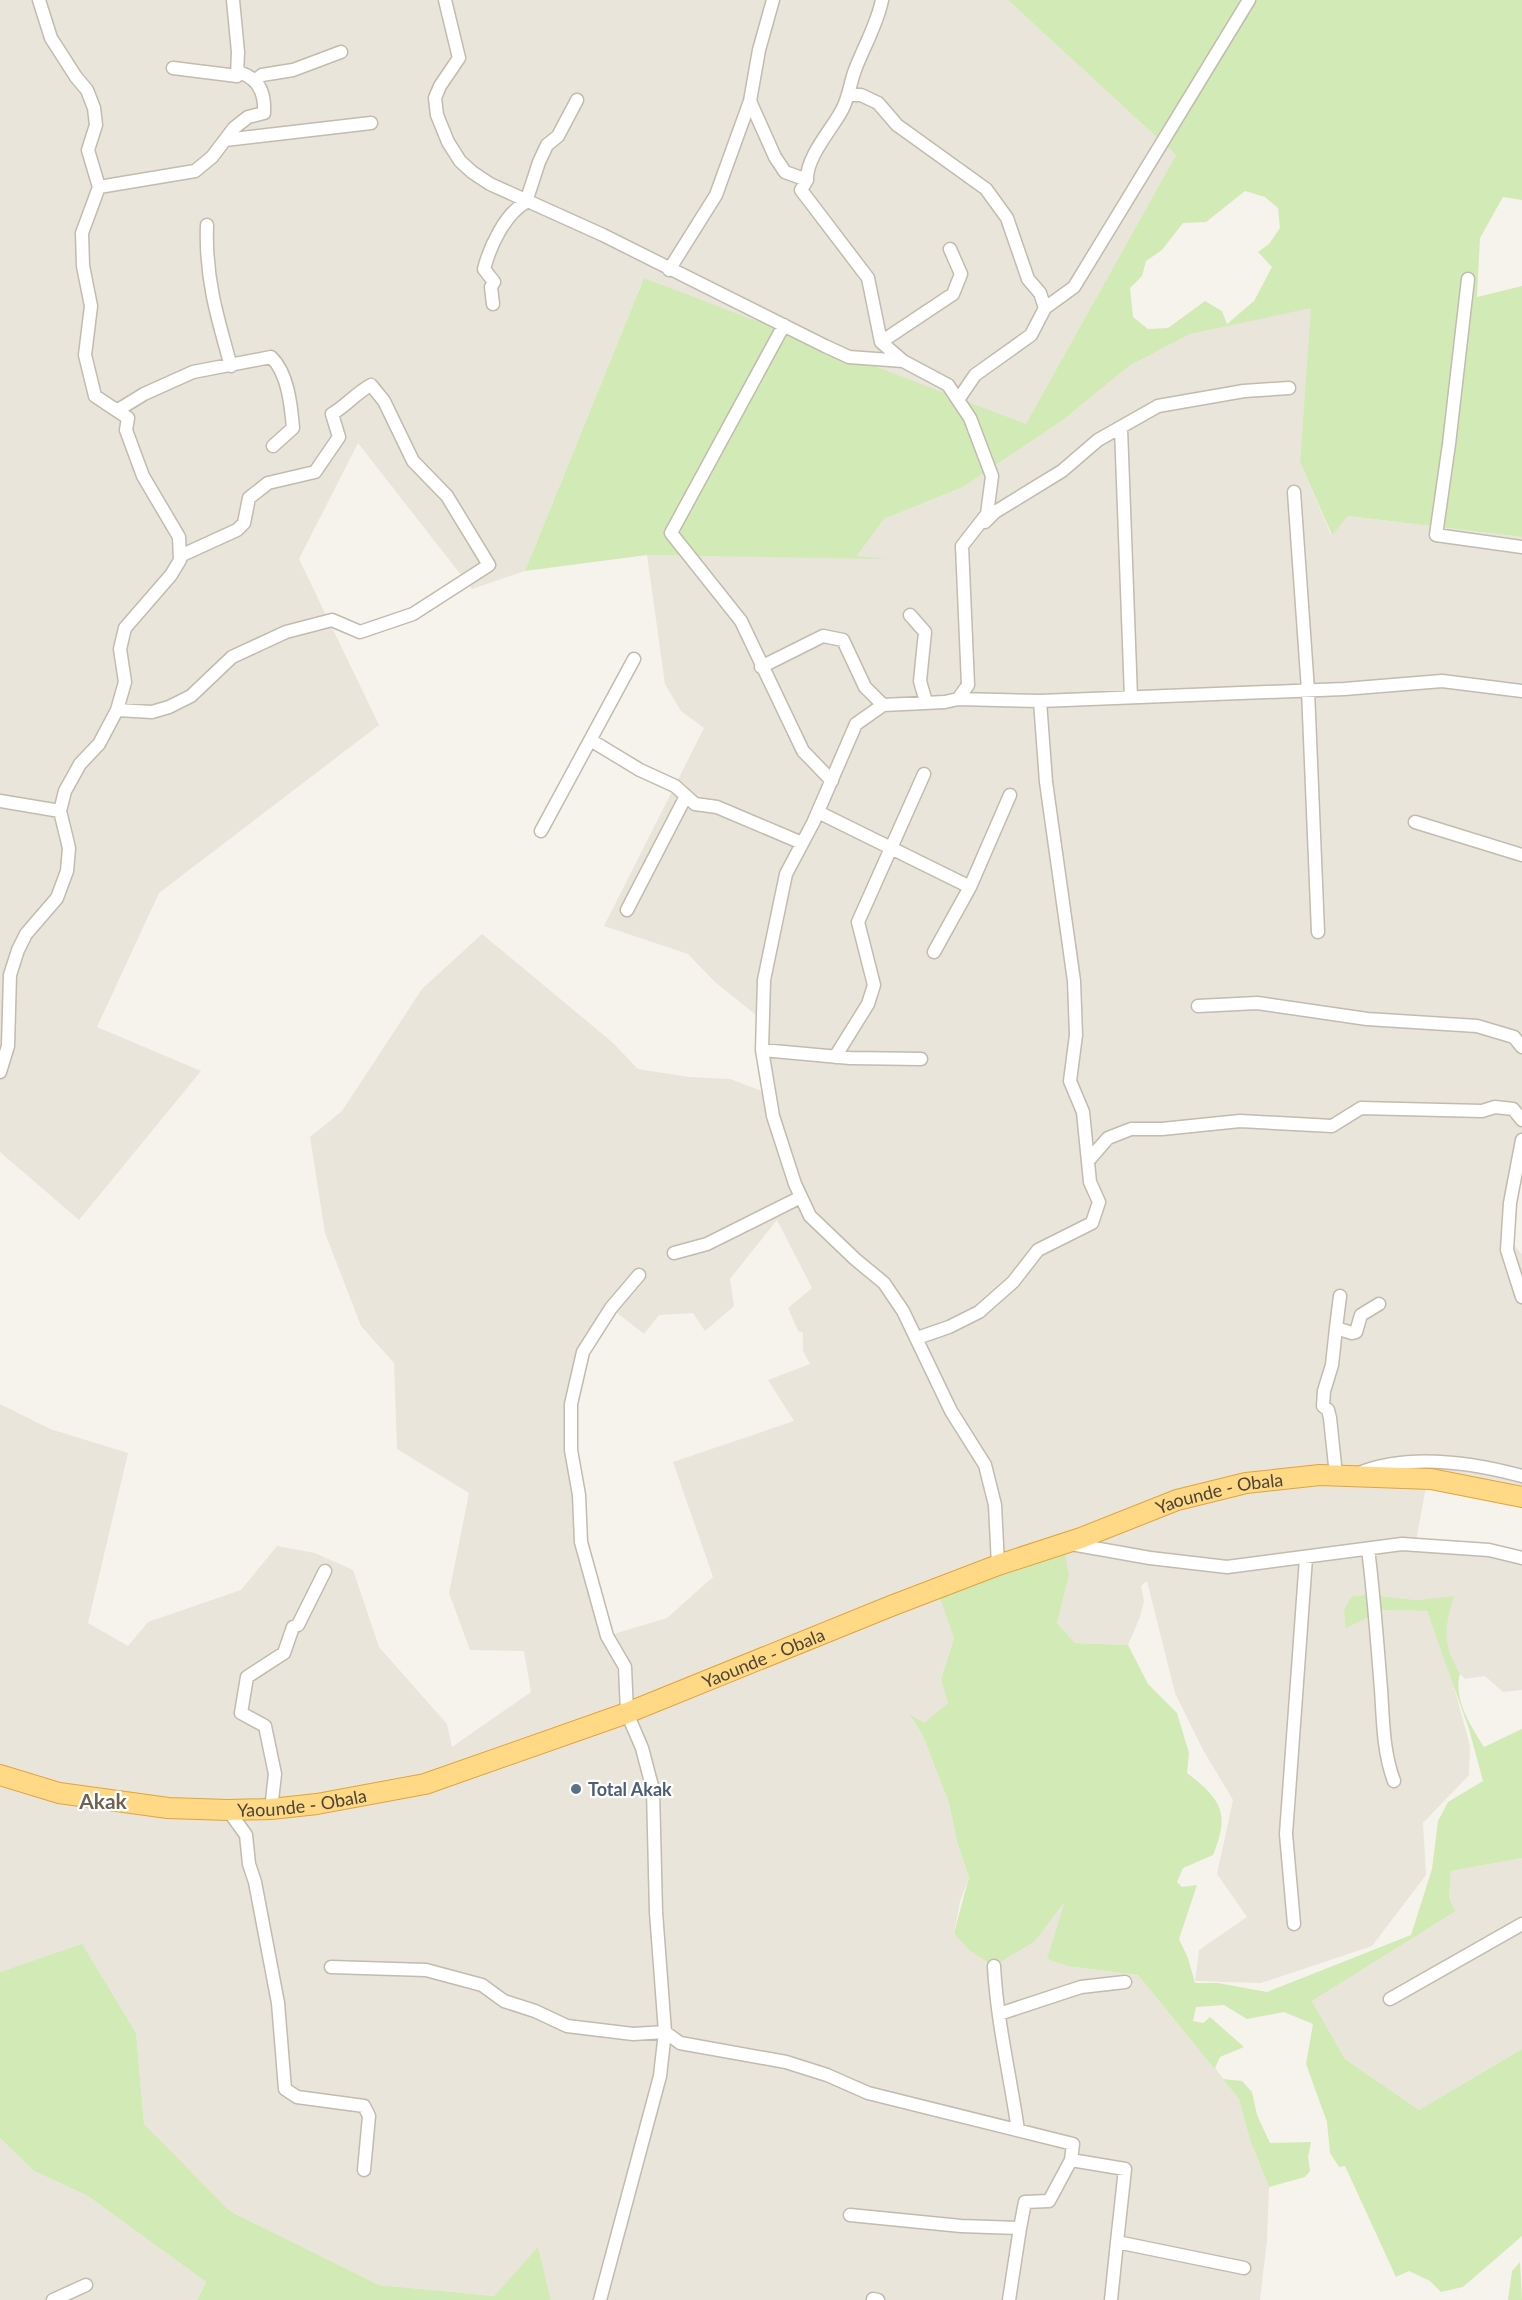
<svg xmlns="http://www.w3.org/2000/svg" width="1522" height="2300" viewBox="0 0 1522 2300" font-family="Lato,sans-serif">
<rect width="100%" height="100%" fill="#f6f3ec"/>
<!-- residential -->
<path fill="#eae5da" fill-rule="evenodd" d="M0 0H1008L1176 155 1026 425 644 278 525 571 472 589 358 443 299 559 379 725 159 893 97 1027 201 1071 79 1220 0 1152Z
M1312 307 1300 462 1331 535 1348 516 1522 537V1156L1504 1234 1522 1254V1494L1428 1476 1416 1541 1522 1554V1690L1503 1692 1485 1676 1465 1679 1460 1674 1448 1655 1445 1628 1453 1597 1417 1600 1369 1595 1346 1627 1383 1610 1427 1611 1451 1676 1470 1746 1469 1775 1423 1823 1426 1875 1372 1946 1261 1983 1195 1981 1199 1950 1247 1917 1217 1874 1233 1800 1203 1750 1175 1693 1147 1581 1141 1586 1144 1601 1140 1617 1128 1645 1075 1643 1057 1623 1069 1575 954 1638 941 1678 948 1703 924 1724 910 1716 922 1734 949 1803 957 1842 969 1877 960 1902 954 1933 1066 1899 1048 1959 1067 1966 1138 1975 1239 2099 1250 2140 1269 2187 1267 2240 1260 2300H551L538 2248 494 2296 379 2285 230 2211 144 2124 136 2033 82 1945 0 1972V1404L50 1429 128 1453 88 1623 128 1646 148 1622 241 1590 277 1546 315 1553 353 1570 379 1647 447 1724 452 1747 531 1692 524 1651 470 1650 449 1593 469 1493 397 1449 394 1363 361 1326 325 1233 310 1137 342 1111 422 989 482 934 612 1042 638 1069 689 1077 730 1079 767 1093 761 1019 715 982 688 954 604 926 704 728 681 711 665 684 647 555 870 558 856 557 884 519 963 487 1063 420 1129 366 1190 334ZM777 1220 812 1288 788 1308 798 1331 803 1333V1351L810 1364 768 1380 794 1421 673 1462 713 1577 667 1618 607 1636 581 1542 571 1404 583 1352 612 1309 644 1334 659 1315 693 1313 705 1331 734 1306 730 1279Z
M1522 1858V2049L1419 2110 1345 2059 1312 2001 1456 1911 1449 1898 1451 1871Z
M0 2138 34 2171 88 2196 206 2282 197 2300H0Z"/>
<!-- green -->
<path fill="#d2eab5" fill-rule="evenodd" d="M1008 0H1522V200L1503 197 1480 238 1477 297 1522 286V537L1348 516 1332 535 1300 462 1311 308 1190 334 1129 366 1063 420 963 487 884 519 857 556 889 559 647 555 525 571 644 278 1026 424 1176 155ZM1245 191 1265 197 1278 208 1280 228 1269 244 1258 252 1272 267 1254 301 1227 324 1222 311 1205 301 1168 328 1148 329 1133 317 1130 288 1142 276 1146 261 1162 250 1183 223 1206 222Z
M1063 1542 1069 1575 1057 1623 1075 1643 1128 1645 1148 1684 1177 1713 1189 1753 1187 1773C1222 1800 1230 1813 1213 1855L1183 1868 1177 1882 1182 1887 1197 1885 1179 1939 1188 1958 1195 1983H1218L1267 1992 1411 1935 1432 1869 1438 1821 1448 1802 1483 1781 1469 1729 1427 1611 1383 1610 1346 1628 1344 1610 1352 1596 1369 1595 1417 1600 1454 1596C1444 1629 1442 1644 1460 1674 1453 1699 1471 1726 1484 1747L1522 1729V1858L1451 1871 1449 1898 1456 1911 1312 2001 1345 2059 1419 2110 1522 2049V2236L1463 2287 1441 2292 1430 2281 1409 2271 1396 2277 1345 2166 1339 2167 1330 2153 1327 2122 1306 2064 1313 2024 1284 2012 1247 2019 1224 2005 1196 2007 1193 2021 1203 2023 1210 2017 1244 2047 1220 2057 1215 2068 1223 2079 1242 2081 1252 2092 1257 2115 1270 2143 1311 2142 1308 2157 1310 2171 1305 2177 1269 2187 1250 2140 1239 2099 1138 1975 1067 1966 1047 1959 1065 1901 1035 1941 994 1966 969 1950 954 1933 969 1877 957 1842 949 1803 922 1734 909 1714 924 1723 948 1703 941 1679 954 1638 937 1589Z
M82 1944 136 2033 144 2124 230 2211 379 2285 494 2296 538 2247 551 2300H197L206 2282 88 2196 34 2171 0 2138V1972Z
M1520 2262 1522 2300H1508L1512 2271Z"/>
<g fill="none" stroke-linecap="round" stroke-linejoin="round">
<!-- minor casing -->
<g stroke="#c2bbae" stroke-width="15">
<path id="minor" d="M233 0 238 52 237 76
M445 0 459 58 440 86 435 98 437 115 448 142 460 161 472 172 490 184 603 235 825 346 849 357 903 361
M773 0 759 50 750 101 775 157 785 172 807 180 801 190 868 278 881 342 903 361 948 385 970 418 992 476 987 514 962 546 968 685 958 699 945 702 883 705 856 724 813 823 786 874 764 980 762 1050 773 1116 795 1184 810 1216 855 1259 884 1283 903 1311 951 1411 985 1465 995 1505 998 1565
M254 81 262 75 293 70 341 52
M849 95H861L878 103 897 125 986 189 1007 218 1028 279 1040 293 1045 308
M225 140 371 123
M807 180C806 157 832 129 842 110 849 97 850 83 855 70 864 46 877 25 882 0
M99 187 195 171 212 157 234 128 248 117 264 113C265 95 260 79 241 73L237 76 173 68
M207 225C205 277 217 317 231 366
M669 270 716 195 750 101
M1468 279 1449 444 1436 535 1522 547
M493 304 491 287 494 282 484 269C490 246 505 214 526 202L539 162 547 145 558 136 577 100
M784 325 671 533 741 621 803 751 832 781
M881 342 953 294 961 274 950 249
M958 400 975 375 1031 335 1045 308 1074 287 1249 0
M118 410 144 394 193 372 271 357C288 373 291 405 293 428L273 446
M1121 428 1131 697
M1294 492 1308 690 1318 932
M985 522 995 512 1062 471 1098 440 1158 406 1244 391 1289 388
M910 615 925 632 920 681 926 702
M761 667 823 636 843 640 865 687 883 705
M958 699 1040 701 1344 689 1442 681 1522 691
M117 710 152 712 169 707 191 696 232 657 286 632 332 620 360 632 413 614 489 565 447 496 413 461 384 401 371 385C356 393 347 405 332 414L339 437 315 472 268 483 249 498 244 523 237 530 180 556
M592 741 640 770 675 786 695 804 717 807 802 843
M0 801 60 811
M818 812 970 887
M1415 822 1522 855
M541 831 634 659
M627 910 686 796
M934 952 970 887 1010 795
M1198 1006 1257 1003 1367 1019 1477 1026 1514 1037 1522 1047
M762 1050 850 1058 921 1059
M835 1057 868 1004 874 985 858 922 924 774
M0 1072 8 1046 10 975 18 950 26 934 57 898 67 871 69 848 60 811 65 791 80 764 99 744 117 710 125 682 120 649 125 628 171 575 180 560 179 537 143 476 126 430 128 418 95 396 85 355 91 306 83 266 82 233 99 187 88 150 96 125 94 108 87 90 76 77 51 38 39 0
M1522 1140 1510 1203 1507 1250 1522 1297
M1088 1161 1108 1138 1131 1129H1162L1240 1121 1332 1126 1361 1108 1482 1111 1495 1107 1513 1109 1522 1120
M674 1253 707 1244 801 1197
M1336 1328 1340 1296
M917 1338 949 1327 979 1312 1013 1282 1038 1250 1092 1223 1099 1202 1090 1182 1083 1112 1070 1081 1076 1035 1074 981 1046 782 1040 701
M1359 1473C1409 1453 1470 1462 1522 1476
M1336 1475 1330 1418 1328 1410 1323 1406 1324 1391 1332 1365 1336 1328 1352 1333 1356 1332 1361 1315 1379 1304
M1071 1544 1150 1558 1227 1567 1402 1544 1489 1550 1522 1558
M1368 1549C1374 1595 1377 1642 1381 1689 1383 1719 1383 1752 1394 1781
M271 1809 275 1774 265 1726 241 1713 247 1677 284 1653 293 1627 298 1625 325 1571
M228 1810 246 1835 249 1864 255 1882 278 2003 285 2089 297 2097 364 2106 369 2116 364 2170
M1294 1924 1286 1834 1306 1558
M994 1966C997 2022 1010 2075 1018 2130
M331 1967 426 1970 482 1985 504 2001 535 2011 567 2026 633 2034 665 2032 680 2043 786 2062 827 2075 868 2093 1073 2144 1071 2160 1125 2169 1117 2242 1244 2268
M1390 1999 1522 1924
M999 2014 1081 1987 1125 1982
M850 2215 961 2226 1020 2228 1009 2300
M1020 2228 1025 2202 1049 2201 1071 2160
M873 2299 878 2300
M53 2300 86 2285
M600 2300 660 2076 665 2032 656 1912 653 1790 642 1748 627 1713 625 1667 607 1636 581 1542 579 1495 571 1450V1404L583 1352 611 1308 639 1275
M1111 2300 1117 2242"/>
</g>
<!-- trunk casing -->
<g stroke="#e0a43c" stroke-width="22">
<g id="trunk">
<path id="s1" d="M0 1775 59 1793 168 1808 228 1810 271 1809 317 1804 425 1784 627 1713 891 1606 998 1565 1081 1538 1177 1500 1246 1483 1320 1475 1431 1479 1522 1497"/>
</g>
</g>
<!-- minor -->
<use href="#minor" stroke="#fff" stroke-width="12"/>
<!-- trunk -->
<use href="#trunk" stroke="#ffd985" stroke-width="20"/>
</g>
<!-- markers -->
<circle fill="#5c6f8a" stroke="#fff" stroke-width="2" cx="576" cy="1789" r="6"/>
<g text-anchor="middle" dominant-baseline="central" stroke-width="4.5" stroke-linejoin="round" paint-order="stroke">
<!-- street labels -->
<g font-size="18" fill="#4b4439" stroke="#fff">
<text stroke="none"><textPath href="#s1" startOffset="1278">Yaounde - Obala</textPath></text>
<text stroke="none"><textPath href="#s1" startOffset="792">Yaounde - Obala</textPath></text>
<text stroke="none"><textPath href="#s1" startOffset="306">Yaounde - Obala</textPath></text>
</g>
<!-- service labels -->
<g font-size="18" font-weight="bold" fill="#4e5e75" stroke="#fff" text-anchor="start">
<text x="588" y="1789">Total Akak</text>
</g>
<!-- quarter labels -->
<g font-size="21" font-weight="bold" fill="#6e6250" stroke="#fff">
<text x="103" y="1800">Akak</text>
</g>
</g>
</svg>
